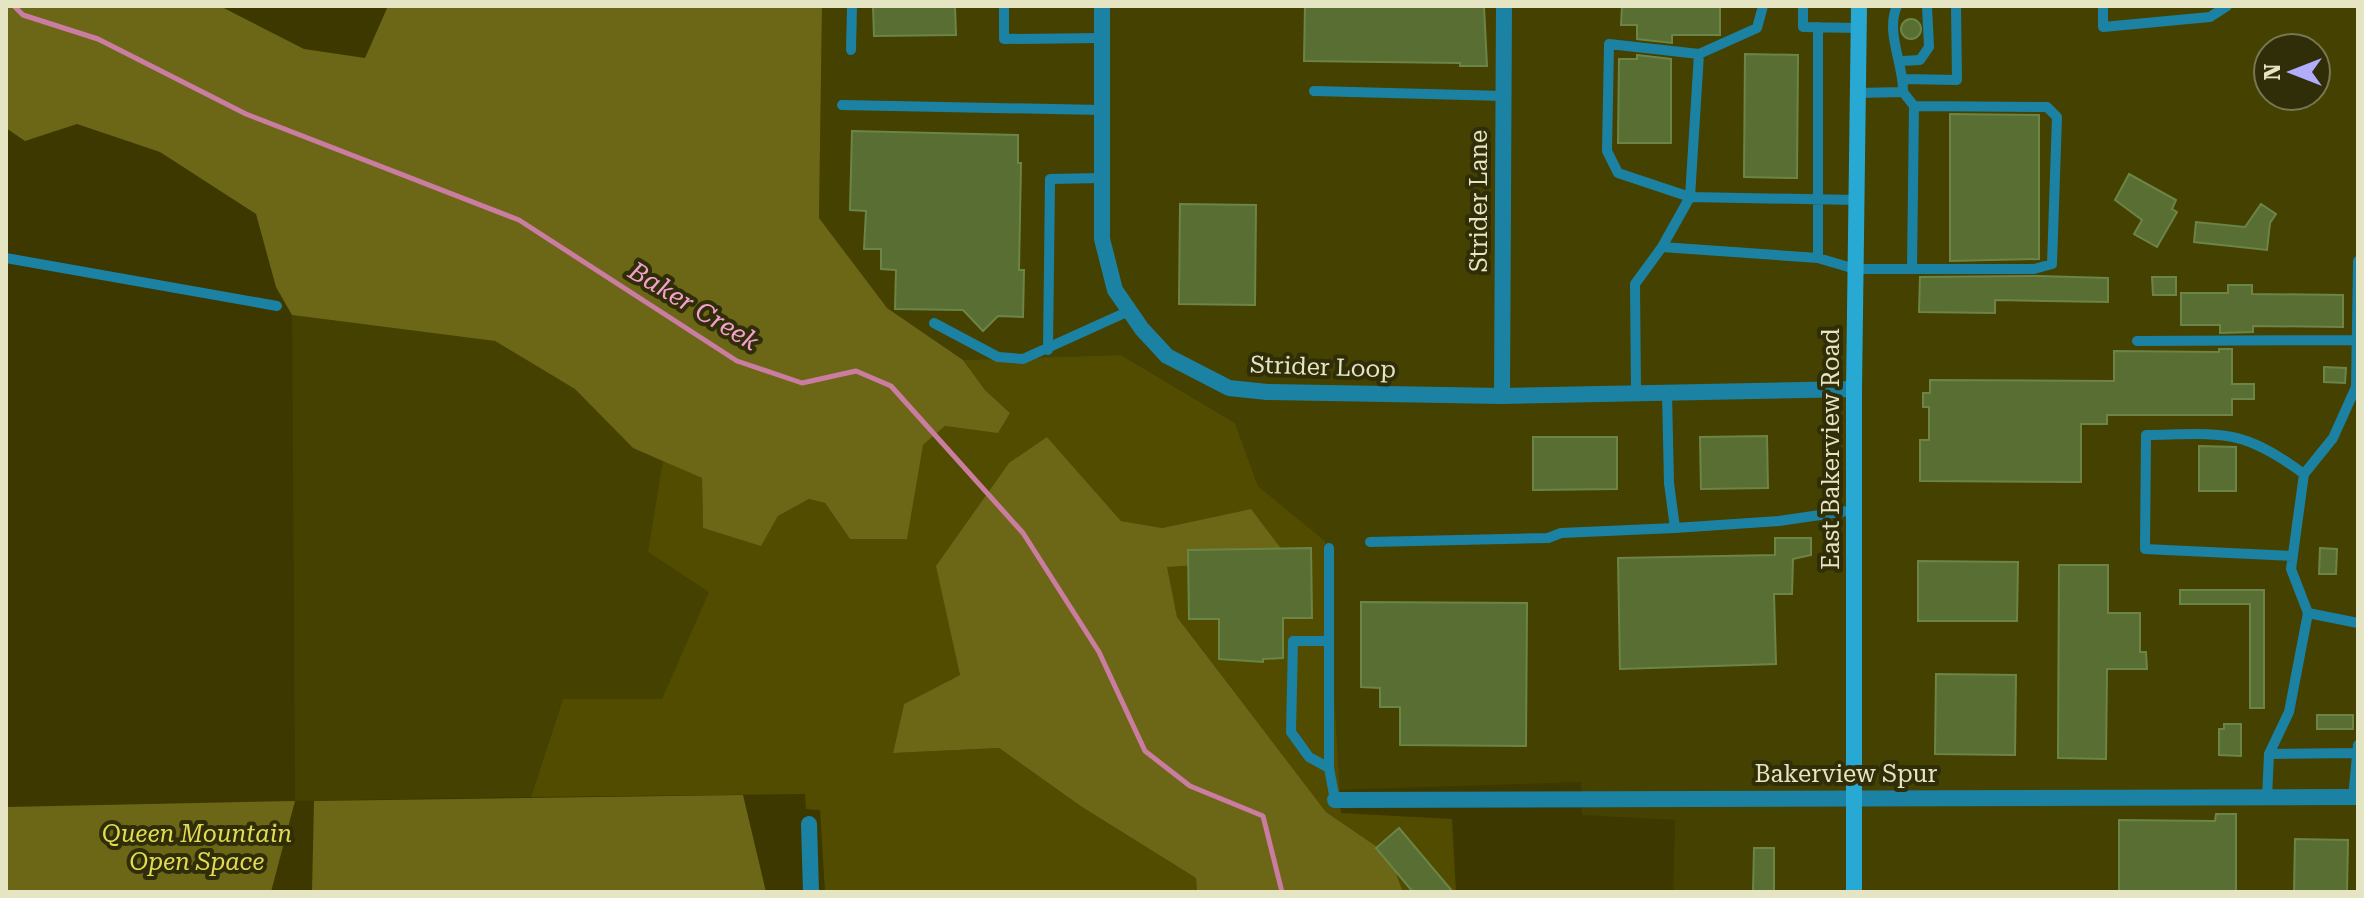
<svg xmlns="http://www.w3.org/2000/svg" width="2364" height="898" viewBox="0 0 2364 898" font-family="'Roboto Serif',serif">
<rect width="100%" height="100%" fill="#3c3800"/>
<!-- built -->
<path fill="#454100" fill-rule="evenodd" d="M822 6H2358V892H1673L1675 820 1582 815 1581 782 1338 790 1325 541 1258 486 1235 423 1121 355 963 360 887 309 819 218ZM2268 48H2316V96H2268Z
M292 315 495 341 576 389 633 448 663 459 648 552 710 592 662 699H563L531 797 295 801Z"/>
<!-- green -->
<path fill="#514c00" d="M1121 355 1235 423 1258 486 1325 541 1341 813 1452 819 1456 892H1403L1389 855 1326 812 1177 617 1166 567 1251 509 1162 528 1121 521 1047 437 937 566 960 675 904 704 893 753 999 748 1082 807 1196 878 1197 892H825L820 810 806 809 805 794 531 797 563 699H662L709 592 648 552 663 459 702 478 703 528 761 545 778 516 809 499 825 503 850 539 923 445 945 426 998 432 1010 413 985 390 963 360Z"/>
<!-- forest -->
<path fill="#6c6716" d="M6 6H220L304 49 365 58 388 6H822L819 218 887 308 963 360 985 390 1010 413 998 433 945 426 923 445 907 539H850L825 503 809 499 778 516 761 546 703 528 702 478 633 448 575 389 495 341 292 315 276 287 256 214 160 152 77 124 25 141 6 128Z
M1047 437 1121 521 1162 528 1251 509 1289 559 1167 567 1177 617 1326 812 1389 855 1403 892H1197L1196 878 1082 807 999 748 893 753 904 704 960 675 936 566 1009 463Z
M743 795 766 892H312L314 801Z
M295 801 271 892H6V807Z"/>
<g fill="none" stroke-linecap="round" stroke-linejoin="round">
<!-- stream -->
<path stroke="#cb7ca1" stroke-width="5" d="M14 6 23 15 98 39 246 114 519 220 737 361 802 383 856 371 891 386 1023 533 1099 652 1145 751 1190 786 1263 816 1282 892"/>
</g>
<!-- building -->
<path fill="#586e32" stroke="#6d8447" stroke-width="2" d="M873 6H955L956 35 874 36Z
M1305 6 1484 7 1487 66H1460V63L1304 61Z
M1622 6H1720V35H1672V43L1637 39V25H1621Z
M1901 29a10 10 0 1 1 20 0a10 10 0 1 1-20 0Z
M1745 54 1798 55 1797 178 1744 177Z
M1637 55 1671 59V143H1618L1619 59H1637Z
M1950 114 2039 115V259L1950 261Z
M852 131 1018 135V163H1021L1019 270H1024L1023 317 998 316 983 331 963 310 895 309 896 270 881 269V249H864L866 211 850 210Z
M2129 174 2176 200 2172 209 2177 212 2157 247 2134 234 2142 220 2115 200Z
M1180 204 1256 205 1255 305 1179 304Z
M2261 204 2276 214 2270 223 2267 250 2194 242 2196 222 2245 227Z
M2039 276 2108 278V302L1995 300V313L1919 312 1920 277Z
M2152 277H2176V295H2153Z
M2228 285H2252V294L2343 295V327L2253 326V332L2220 333V325H2181V293H2228Z
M2219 349H2232V384H2254V399H2232V415H2107V424H2081V482L1920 481V440H1929V407H1923V393H1930V380L2114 381V351L2219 352Z
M2324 367 2346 368 2345 383 2324 382Z
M1767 436 1768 488 1701 489 1700 437Z
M1533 437H1617V489L1533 490Z
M2199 446 2236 447V491H2199Z
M1775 538H1811V555L1793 559 1792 594H1774L1776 664 1620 669 1618 558 1775 555Z
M1311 548 1312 618H1283V658L1263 659V662L1219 659V619H1189L1188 550Z
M2320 548 2337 549 2336 574H2319Z
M1918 561 2018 562 2017 621H1918Z
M2059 565H2108V613H2140V652H2146L2147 669H2107L2106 759 2058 758Z
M2180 590H2264V708H2250V604H2180Z
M1361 602 1527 603 1526 746 1400 745V707H1380V688L1361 687Z
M1936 674 2016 675 2015 755 1935 754Z
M2317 715H2353V729H2317Z
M2224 724H2241V756L2219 755V729H2224Z
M2216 814H2236V892H2119V820L2215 821Z
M1399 828 1453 892H1413L1376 848Z
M2295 839 2348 840 2347 892H2294Z
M1754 848H1774V892H1753Z"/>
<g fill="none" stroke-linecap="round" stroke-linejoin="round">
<!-- service -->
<path stroke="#1c82a3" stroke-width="10" d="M1004 6V39L1102 38
M1763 6 1757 28 1699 54 1690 197 1856 200
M1803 6V27L1858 28
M2103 6V27L2210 17 2227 6
M1818 27V258
M851 50 852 6
M1699 54 1609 44 1607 151 1618 173 1690 197 1662 247 1818 258 1855 269H1912L1914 106 1903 92
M1902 61 1920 60 1929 47 1927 6
M1904 79 1957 80 1956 6
M1314 91 1504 96
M1858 93 1903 92C1904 65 1885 32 1897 6
M842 105 1102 110
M6 258 277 306
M1912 269H2034L2052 264 2057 117 2047 107 1914 106
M934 323 998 357 1023 359 1129 311
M2137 341 2357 340
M1048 350 1050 179 1102 178
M1636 393 1635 284 1662 247
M1667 393 1669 483 1675 528 1779 521 1854 510
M1370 542 1548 538 1561 533 1675 528
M1329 548V768L1335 800
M2293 556 2145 549 2146 435C2221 434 2241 427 2304 474
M2308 613 2358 623
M1329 641H1293L1291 732 1309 757 1329 768
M2269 754 2289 712 2308 613 2291 569 2304 474 2333 438 2356 387 2358 261
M2267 798 2269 754 2356 753
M2353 798 2358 745"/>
<!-- minor -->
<path stroke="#1c82a3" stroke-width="16" d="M1102 6V239L1115 290 1142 329 1167 356 1229 388 1267 392 1502 396 1854 389
M1502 396 1504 6
M1335 800 2358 797
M809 824 811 892"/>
<!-- secondary -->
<path stroke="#28a9d3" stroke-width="16" d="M1854 892V389L1859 6"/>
</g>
<g text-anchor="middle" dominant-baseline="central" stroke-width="8" stroke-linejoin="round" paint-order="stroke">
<!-- street labels -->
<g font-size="24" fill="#e6e5c3" stroke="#302e09">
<text transform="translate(1479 201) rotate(-90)">Strider Lane</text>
<text transform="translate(1323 367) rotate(2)">Strider Loop</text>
<text transform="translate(1831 449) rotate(-90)">East Bakerview Road</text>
<text x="1846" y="774">Bakerview Spur</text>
</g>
<!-- park labels -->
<g font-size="24" font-style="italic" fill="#e3db52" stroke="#302e09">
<text x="197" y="834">Queen Mountain<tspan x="197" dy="28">Open Space</tspan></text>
</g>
<!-- water labels -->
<g font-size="26" font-style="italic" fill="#f5a0ce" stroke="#302e09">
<text transform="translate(694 306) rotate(31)">Baker Creek</text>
</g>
</g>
<!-- border -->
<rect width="2364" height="898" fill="none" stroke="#e6e5c3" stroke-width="16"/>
<!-- north arrow -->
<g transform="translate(2292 72) rotate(270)"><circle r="38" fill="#302e09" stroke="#797753" stroke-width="2"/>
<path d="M0-6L14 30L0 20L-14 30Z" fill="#b1adfa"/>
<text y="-12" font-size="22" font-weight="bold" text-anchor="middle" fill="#e6e5c3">N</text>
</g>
</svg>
